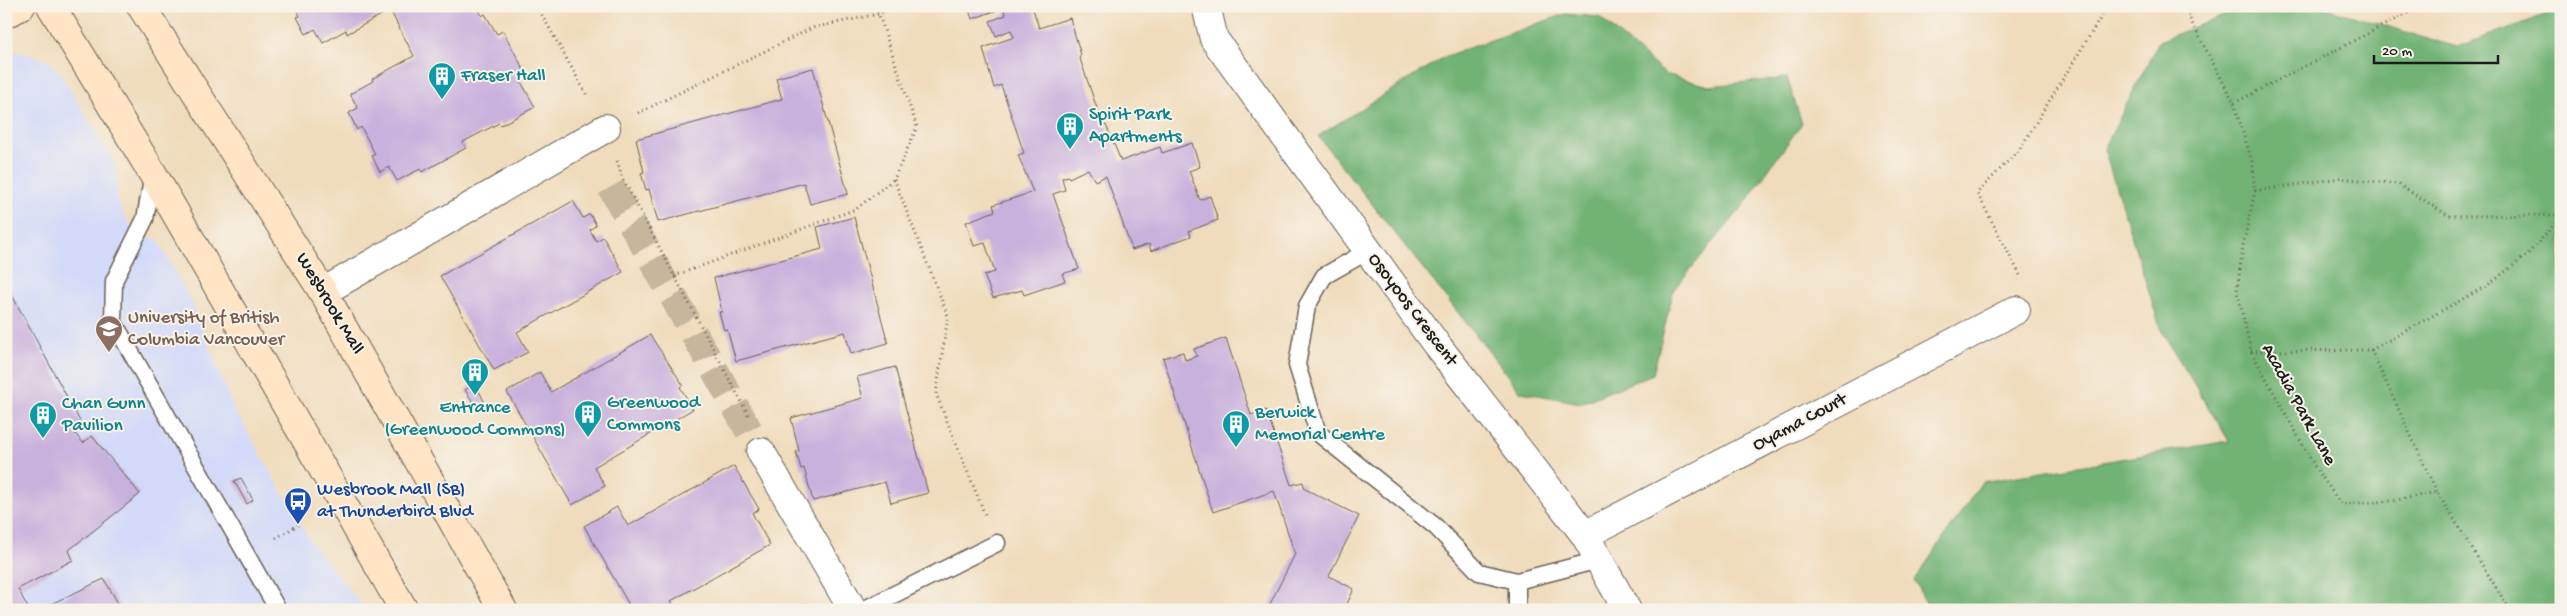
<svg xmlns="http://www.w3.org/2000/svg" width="2567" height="616" viewBox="0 0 2567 616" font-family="'Gochi Hand',sans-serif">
<rect width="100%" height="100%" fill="#f7f3e8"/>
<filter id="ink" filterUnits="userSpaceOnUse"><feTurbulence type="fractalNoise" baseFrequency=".02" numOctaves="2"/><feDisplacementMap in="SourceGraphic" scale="10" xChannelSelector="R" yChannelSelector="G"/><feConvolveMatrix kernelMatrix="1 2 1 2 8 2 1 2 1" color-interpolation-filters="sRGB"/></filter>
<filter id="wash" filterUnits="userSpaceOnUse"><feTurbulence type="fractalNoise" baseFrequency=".0096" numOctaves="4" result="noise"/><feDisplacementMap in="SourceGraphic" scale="20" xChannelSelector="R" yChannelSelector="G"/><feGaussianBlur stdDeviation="1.12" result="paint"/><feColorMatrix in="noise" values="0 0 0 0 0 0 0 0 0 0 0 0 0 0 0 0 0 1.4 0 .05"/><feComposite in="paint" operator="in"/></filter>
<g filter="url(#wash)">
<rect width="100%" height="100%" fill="#f0dcbc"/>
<!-- built -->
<path fill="#d2d9f9" d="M7 50 35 56 51 63 61 74 112 159 117 174V202L141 244 150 237 157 239 191 300 232 405 313 545 366 610H6Z"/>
<!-- forest -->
<path fill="#71b274" stroke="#466748" d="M2249 6H2319L2457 47 2561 9V610H1930L1914 581 1982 482 2229 441 2161 330 2104 149 2159 41Z
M1565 14 1599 17 1665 74 1709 86 1787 78 1802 123 1740 210 1674 289 1653 374 1581 403 1521 392 1318 136 1446 56Z"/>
<g id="blocks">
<!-- building -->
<path fill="#c9b1dd" d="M295 6H477L482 16 485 14 497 34 503 31 527 76 520 80 535 107 501 125 499 123 463 142 466 148 422 172 420 169 397 181 389 167 380 172 372 156 375 154 361 127 357 130 349 113 358 108 350 94 373 81 372 79 414 56 390 10 347 34 346 30 323 43 315 29 306 34 297 17 300 16Z
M968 6H1032L1039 28 1070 18 1081 55 1079 56 1103 126 1106 125 1121 161 1160 147 1162 153 1192 143 1200 167 1189 171 1200 200 1210 196 1218 220 1189 231 1191 236 1151 251 1149 244 1132 250 1106 176 1095 181 1088 169 1069 178 1068 176 1062 178 1065 190 1053 194 1079 269 1062 274 1065 281 1024 295 1022 290 993 298 984 275 995 272 985 243 974 246 966 222 995 211 993 205 1033 192 1018 155 1024 153 1001 85 994 88 983 48 1014 37 1011 30 996 36 990 21 1006 15 1003 8 972 19Z
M813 68 848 194 810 204 804 183 658 222 649 189 646 190 641 173 644 172 636 139 782 99 776 78Z
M573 201 583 218 590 214 596 225 590 230 596 241 603 237 623 272 517 332 528 352 494 370 440 276Z
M854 217 888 343 851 354 845 332 736 361 727 329 724 330 719 312H722L714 278 822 249 817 227Z
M6 284 81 423 72 430 83 443 92 436 140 494 69 550 73 560 18 589 29 610H6Z
M650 335 683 385 680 387 693 409 594 467 605 486 572 505 507 392 540 372 551 392Z
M1226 338 1251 415 1266 410 1291 485 1303 482 1305 489 1359 516 1329 576 1354 589 1344 610H1267L1295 554 1274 491 1213 512 1163 358 1183 352 1185 360 1197 356 1194 349Z
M895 367 928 493 891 503 885 482 813 501 804 468 801 469 796 452 799 451 791 418 863 398 857 377Z
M475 383 484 401 475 405 465 390Z
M734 466 759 509 752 513 770 545 671 601 676 610H632L584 526 617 507 628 526Z
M241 478 253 500 247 504 234 481Z
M104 579 122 610H38Z
M804 604 808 610H794Z"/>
</g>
</g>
<g filter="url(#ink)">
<use href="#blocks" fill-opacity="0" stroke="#665f54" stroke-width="1"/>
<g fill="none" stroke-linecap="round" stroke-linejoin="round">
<!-- street-tunnel -->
<path stroke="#c6b69c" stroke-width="28" stroke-dasharray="28 14" stroke-linecap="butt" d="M611 187 761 452"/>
<!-- lane casing -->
<g stroke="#665f54" stroke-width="19">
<path id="lane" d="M153 174 145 219 114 281 113 321 278 610
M1368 251 1324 276 1307 306 1297 365 1318 433 1436 527 1479 572 1517 581 1599 560
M1517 581V610
M863 610 997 543"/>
</g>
<!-- street casing -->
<g stroke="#665f54" stroke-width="30">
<path id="street" d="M1206 6 1214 39 1436 344 1585 535 1627 610
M323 292 606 128
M761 452 853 610
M1585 535 2016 310"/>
</g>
<!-- secondary casing -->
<g stroke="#665f54" stroke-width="30">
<path id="secondary" d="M51 6 153 174 404 610
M141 6 323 292 503 610
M6 14 21 6"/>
</g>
<!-- path -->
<path stroke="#665f54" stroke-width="3" stroke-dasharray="1 4" stroke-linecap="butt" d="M537 6 588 97
M2183 6 2234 103 2253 165 2255 191 2243 246 2237 291 2251 351 2315 467 2341 504 2392 501 2437 492 2510 610
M2234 103 2421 6
M638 113 812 28 878 14 896 6
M617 161 623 179 750 418
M894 179 948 316 936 394 986 517
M2255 191 2340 178 2398 184 2449 216 2561 215
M2020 275 1977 193 2019 150 2108 6
M674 276 856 209 894 179 917 127 876 6
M2371 350 2488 285 2527 255 2561 217
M2251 351 2371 350 2437 492
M276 538 298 525"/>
<!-- lane -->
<use href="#lane" stroke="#fff" stroke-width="16"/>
<!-- street -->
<use href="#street" stroke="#fff" stroke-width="28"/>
<!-- secondary -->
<use href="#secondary" stroke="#ffe4c6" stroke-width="28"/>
</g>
</g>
<!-- icons -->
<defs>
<g id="building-pin" transform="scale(1.4375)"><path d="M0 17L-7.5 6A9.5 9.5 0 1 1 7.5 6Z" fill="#0f9aa8" stroke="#f7f3e8"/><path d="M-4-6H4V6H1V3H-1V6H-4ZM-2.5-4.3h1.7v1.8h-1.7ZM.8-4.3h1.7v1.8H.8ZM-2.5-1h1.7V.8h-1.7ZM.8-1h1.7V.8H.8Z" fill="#fff"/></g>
<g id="university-pin" transform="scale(1.4375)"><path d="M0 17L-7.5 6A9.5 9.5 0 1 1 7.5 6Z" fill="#8d6e63" stroke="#f7f3e8"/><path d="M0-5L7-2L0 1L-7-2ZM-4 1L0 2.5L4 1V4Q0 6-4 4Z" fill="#fff"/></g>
<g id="bus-pin" transform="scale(1.4375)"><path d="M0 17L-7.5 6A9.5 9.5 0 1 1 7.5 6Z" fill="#1a4fb4" stroke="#f7f3e8"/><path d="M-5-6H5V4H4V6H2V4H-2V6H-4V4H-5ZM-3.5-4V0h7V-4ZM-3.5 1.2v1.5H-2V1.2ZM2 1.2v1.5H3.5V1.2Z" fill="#fff"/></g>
</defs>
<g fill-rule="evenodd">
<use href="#building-pin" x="442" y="76"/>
<use href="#building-pin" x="1070" y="126"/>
<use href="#university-pin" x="109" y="329"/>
<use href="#building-pin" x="475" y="372"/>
<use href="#building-pin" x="588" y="414"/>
<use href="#building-pin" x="43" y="415"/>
<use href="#building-pin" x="1236" y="424"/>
<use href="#bus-pin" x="298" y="501"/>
</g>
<g text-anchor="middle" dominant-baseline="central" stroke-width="4" stroke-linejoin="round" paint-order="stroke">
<!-- culture labels -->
<g font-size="19" fill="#0d838f" stroke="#f7f3e8" text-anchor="start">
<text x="461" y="76">Fraser Hall</text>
<text x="1089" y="115">Spirit Park<tspan x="1089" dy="22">Apartments</tspan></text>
<text x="607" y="403">Greenwood<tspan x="607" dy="22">Commons</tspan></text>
<text x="62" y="404">Chan Gunn<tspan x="62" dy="22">Pavilion</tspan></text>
<text x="475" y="408" text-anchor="middle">Entrance<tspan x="475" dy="22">(Greenwood Commons)</tspan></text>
<text x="1255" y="413">Berwick<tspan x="1255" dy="22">Memorial Centre</tspan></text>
</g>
<!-- street labels -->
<g font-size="19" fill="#1c1c1c" stroke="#f7f3e8">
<text transform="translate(329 304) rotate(59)">Wesbrook Mall</text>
<text transform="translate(1412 310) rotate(53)">Osoyoos Crescent</text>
<text transform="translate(2298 405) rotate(61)">Acadia Park Lane</text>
<text transform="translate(1800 423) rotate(-28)">Oyama Court</text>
</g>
<!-- education labels -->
<g font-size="19" fill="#785e54" stroke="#f7f3e8" text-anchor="start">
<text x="128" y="318">University of British<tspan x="128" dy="22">Columbia Vancouver</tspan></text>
</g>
<!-- transit labels -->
<g font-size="19" fill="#164399" stroke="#f7f3e8" text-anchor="start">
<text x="317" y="490">Wesbrook Mall (SB)<tspan x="317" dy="22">at Thunderbird Blvd</tspan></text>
</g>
</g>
<!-- margin -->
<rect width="2567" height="616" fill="none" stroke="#f7f3e8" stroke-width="25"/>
<!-- scale -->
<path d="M2374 55v8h124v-8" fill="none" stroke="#1c1c1c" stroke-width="2.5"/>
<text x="2382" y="55" font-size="15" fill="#1c1c1c" stroke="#f7f3e8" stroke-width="4" paint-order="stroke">20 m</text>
</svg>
